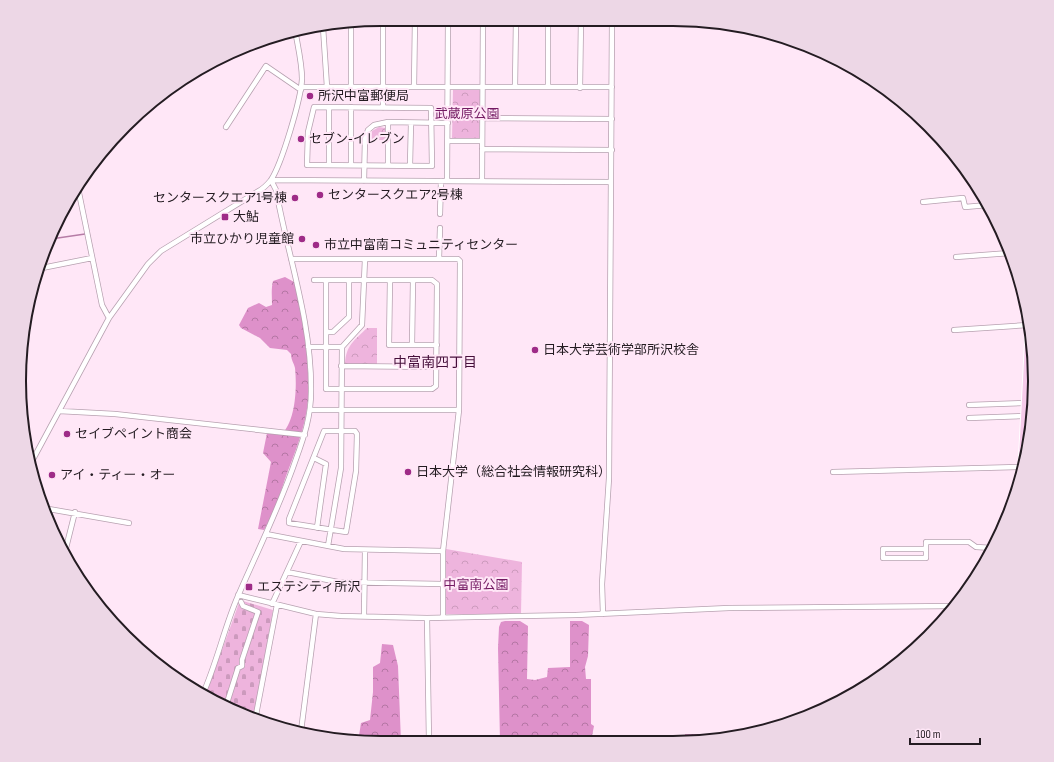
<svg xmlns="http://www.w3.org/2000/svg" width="1054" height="762" viewBox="0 0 1054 762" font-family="'Sofia Sans Condensed','Noto Sans JP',sans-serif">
<defs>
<pattern id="forest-crowns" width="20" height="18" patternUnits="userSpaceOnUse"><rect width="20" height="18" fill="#de91ca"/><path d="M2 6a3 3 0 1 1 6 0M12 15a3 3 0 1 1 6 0" fill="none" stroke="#b476a4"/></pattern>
<pattern id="cemetery-stones" width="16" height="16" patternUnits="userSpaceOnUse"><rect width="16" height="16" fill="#eeb4dd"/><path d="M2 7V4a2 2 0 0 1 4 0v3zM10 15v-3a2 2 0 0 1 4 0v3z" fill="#cc9abd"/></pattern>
<pattern id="park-crowns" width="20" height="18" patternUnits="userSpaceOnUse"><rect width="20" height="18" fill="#eeb4dd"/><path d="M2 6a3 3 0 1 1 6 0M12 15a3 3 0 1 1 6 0" fill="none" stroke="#cc9abd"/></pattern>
</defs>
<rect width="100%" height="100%" fill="#ffe7f7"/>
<!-- forest -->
<path fill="url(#forest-crowns)" d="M285 277 294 282C304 314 310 366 308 400 306 427 294 454 285 479 279 497 274 514 264 530L258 529 271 462 263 453 267 433 281 435C296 421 297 387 295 368 294 363 291 360 291 354L287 350 270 348 260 338 241 328 239 325 248 308 259 303 266 307 272 305C272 297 271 289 273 281Z
M505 621H520L528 626 527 679 535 680 547 677 548 668 570 667V621H582L589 625 588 656 585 667 586 679H591V724L594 726 591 741H500L498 648 499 627 501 622Z
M382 644 393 645 398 666 401 742H358L361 723 370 720 373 692V667L380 663Z
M685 734H728V738L720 740H685Z"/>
<!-- cemetery -->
<path fill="url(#cemetery-stones)" d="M243 601 273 610 254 719 205 697 239 603Z"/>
<!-- park -->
<path fill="url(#park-crowns)" d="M453 89 481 90 479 139H452Z
M379 127 385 128V140H369L372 131Z
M367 328H377V365L345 364C346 345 354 341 367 328Z
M446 549 522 562 521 614H445Z"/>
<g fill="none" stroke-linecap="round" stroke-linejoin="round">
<!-- stream -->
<path stroke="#b67ca6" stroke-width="1.5" d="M51 239 85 234"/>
<!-- minor casing -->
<g stroke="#b7a1b0" stroke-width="6">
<path id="minor" d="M351 23V86
M323 27 327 87
M301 87H612
M414 87 415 19
M515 87 516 19
M548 87V19
M580 88 581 19
M314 107 431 108 432 166 307 165 308 132Z
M383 108V19
M483 118 612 119
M388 122V165
M226 127 266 66 301 90
M448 141H482
M482 149 612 150
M329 165V107
M351 165V107
M410 165 411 123
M271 180 611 182
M364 181 365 139 368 130 374 125 388 122 448 123
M447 181 448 19
M482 181 483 19
M78 188 102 305 109 318
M923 202 963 198 965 207 988 205
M440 214 441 181
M956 257 1010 253
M291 259H458L460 261 459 410 443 551V617
M439 259 440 228
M42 268 92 258
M314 280C354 280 393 280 432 280L437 284 436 386 432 389H326V280
M390 280 389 345H437
M954 330 1028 325
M326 332H333L349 317V280
M412 345 413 280
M308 347H342L362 325 365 259
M341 366 437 367
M969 405 1024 403
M310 410H459
M59 411 115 414 305 435
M969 418 1024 416
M1023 426H1032
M324 431H355L357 434 356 471 346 532 289 523V519Z
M314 458 326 464 317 528
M31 463 109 318 148 264 161 251 257 192C263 189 267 185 271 180 282 163 301 99 302 79 302 63 298 47 295 30
M833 472 1021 467
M43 508 129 523
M266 534 344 549 443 551
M328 546 341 468 342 347
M926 549H883V558H926V542H969L976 547 993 548
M65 552 75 512
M287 572 338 582 442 584
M971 578H975
M238 595 316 614 341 616 427 618 576 615 729 608 955 606
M272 604 301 541
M603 614 602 584 609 478 612 19
M364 616 365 550
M427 618 429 742
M202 696C217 663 224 628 238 596 258 550 280 506 296 459 304 437 311 416 311 392 312 322 288 257 276 190L271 180
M226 706 238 668 242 666V660L258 612 243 606 241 602
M255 720 277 605
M301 731 316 614"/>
</g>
<!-- major casing -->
<g stroke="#fff" stroke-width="8">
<path id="major" d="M1021 476 1029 323"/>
</g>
<!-- minor -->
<use href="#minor" stroke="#fff" stroke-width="4.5"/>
<!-- major -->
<use href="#major" stroke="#f6caea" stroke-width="6"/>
</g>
<!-- markers -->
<g fill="#9e2b87" stroke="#ffe7f7" stroke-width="1.5">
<circle cx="310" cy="96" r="4"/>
<circle cx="301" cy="139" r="4"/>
<circle cx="320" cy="195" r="4"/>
<circle cx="295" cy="198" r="4"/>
<rect x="221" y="213" width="8" height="8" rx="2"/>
<circle cx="302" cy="239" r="4"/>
<circle cx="316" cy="245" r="4"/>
<circle cx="535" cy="350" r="4"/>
<circle cx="67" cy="434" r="4"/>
<circle cx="408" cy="472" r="4"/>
<circle cx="52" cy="475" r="4"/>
<rect x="245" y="583" width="8" height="8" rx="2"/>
</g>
<g text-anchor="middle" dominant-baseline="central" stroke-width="4" stroke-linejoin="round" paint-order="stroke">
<!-- poi labels -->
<g font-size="13" fill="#241c22" stroke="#ffe7f7" text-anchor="start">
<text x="318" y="96">所沢中富郵便局</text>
<text x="309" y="139">セブン-イレブン</text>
<text x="328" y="195">センタースクエア2号棟</text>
<text x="287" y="198" text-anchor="end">センタースクエア1号棟</text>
<text x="233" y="217">大鮎</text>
<text x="294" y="239" text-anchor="end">市立ひかり児童館</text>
<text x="324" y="245">市立中富南コミュニティセンター</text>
<text x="543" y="350">日本大学芸術学部所沢校舎</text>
<text x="75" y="434">セイブペイント商会</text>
<text x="416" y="472">日本大学（総合社会情報研究科）</text>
<text x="60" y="475">アイ・ティー・オー</text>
<text x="257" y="587">エステシティ所沢</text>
</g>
<!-- park labels -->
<g font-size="13" fill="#731962" stroke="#ffe7f7">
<text x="467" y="114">武蔵原公園</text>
<text x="476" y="585">中富南公園</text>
</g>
<!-- neighbourhood labels -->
<g font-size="14" fill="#450e3a" stroke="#ffe7f7">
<text x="435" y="362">中富南四丁目</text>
</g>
</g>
<!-- crop -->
<path d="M0 0H1054V762H0ZM381 26H673A355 355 0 0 1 1028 381V381A355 355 0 0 1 673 736H381A355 355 0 0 1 26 381V381A355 355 0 0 1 381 26Z" fill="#edd7e6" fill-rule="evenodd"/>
<path fill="none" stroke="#241c22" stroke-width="2" d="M381 26H673A355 355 0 0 1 1028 381V381A355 355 0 0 1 673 736H381A355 355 0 0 1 26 381V381A355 355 0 0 1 381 26Z"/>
<!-- scale -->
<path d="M910 738v6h70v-6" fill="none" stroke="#241c22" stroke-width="2"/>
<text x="916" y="738" font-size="12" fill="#241c22" stroke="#ffe7f7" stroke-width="3" paint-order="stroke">100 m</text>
</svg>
